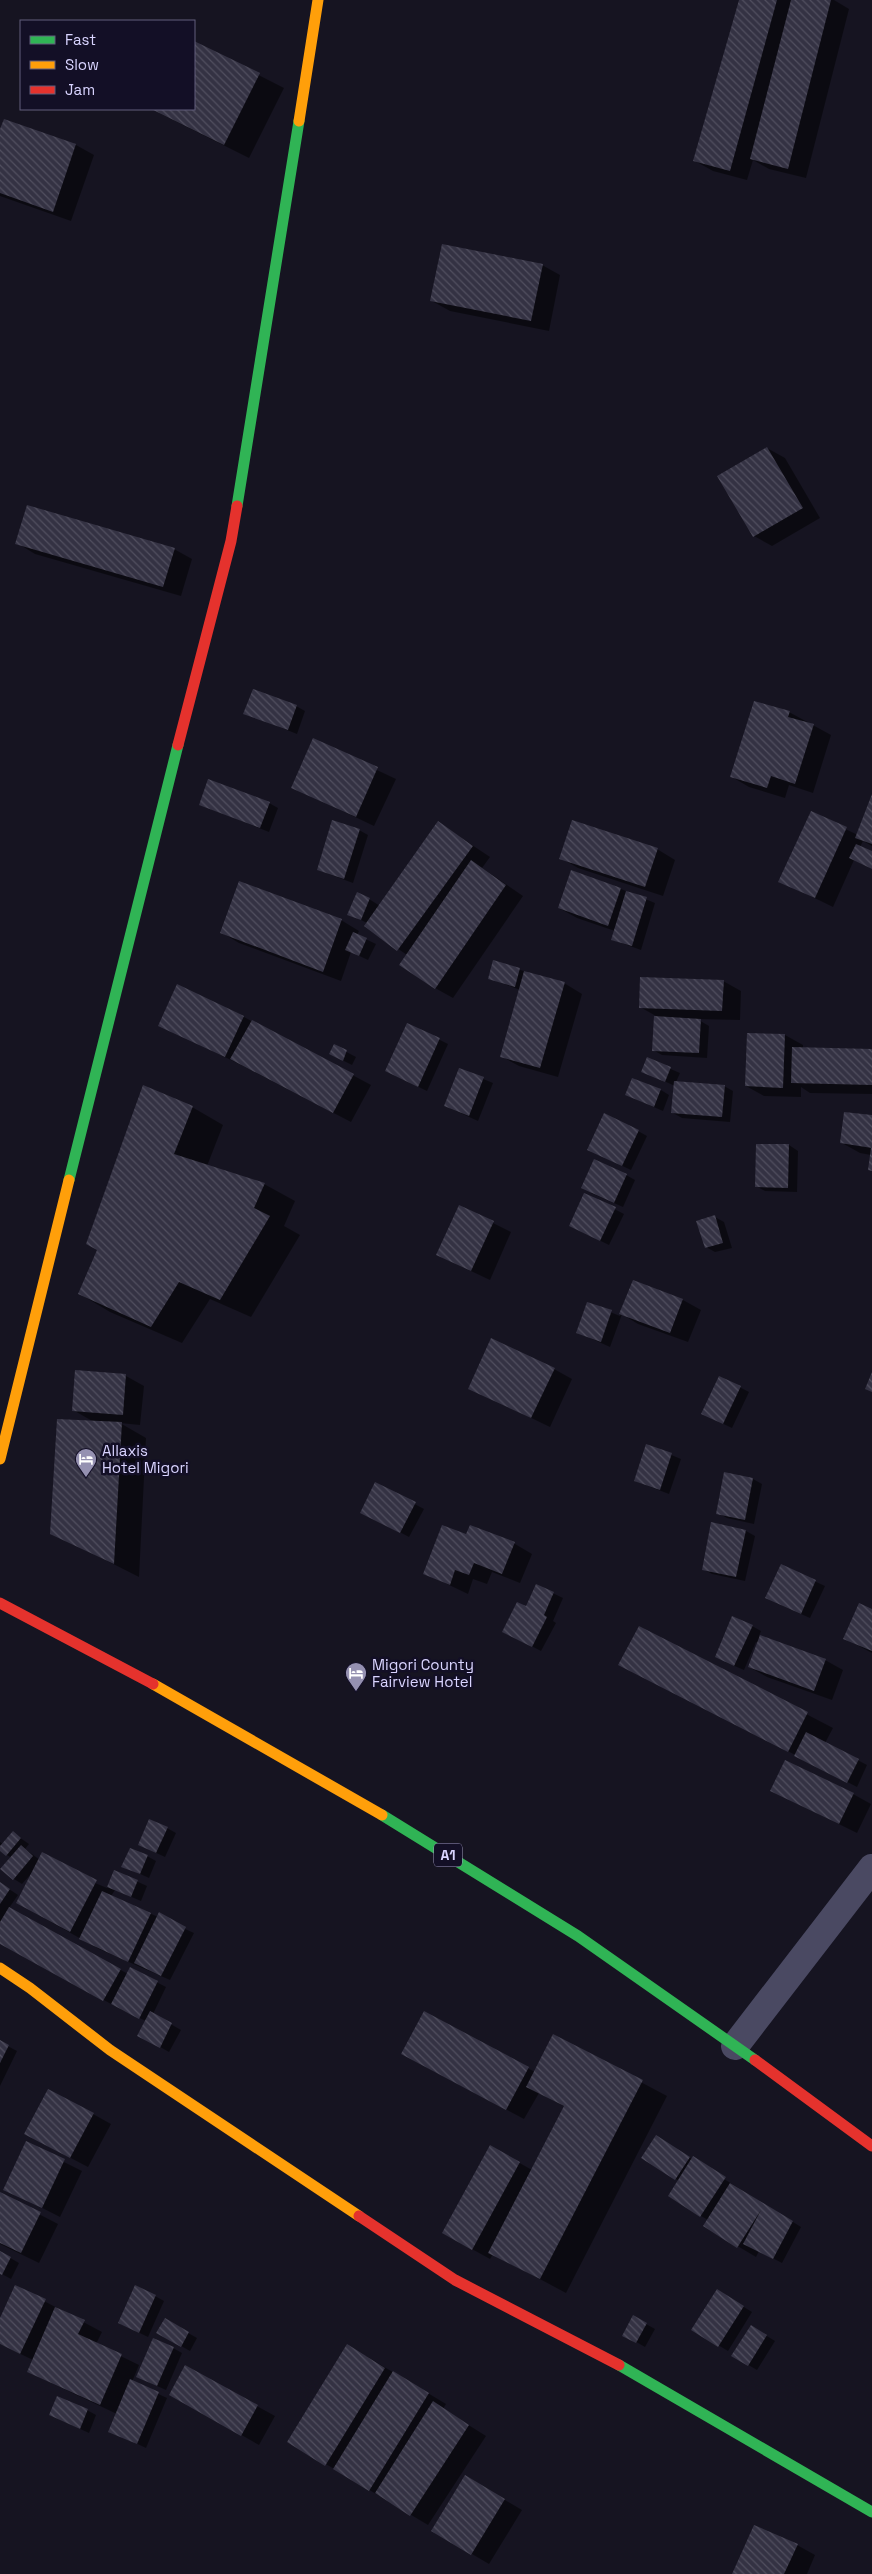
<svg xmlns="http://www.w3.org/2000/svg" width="872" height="2574" viewBox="0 0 872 2574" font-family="'Space Grotesk',sans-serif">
<defs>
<pattern id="building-back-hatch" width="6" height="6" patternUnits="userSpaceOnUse" patternTransform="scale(1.25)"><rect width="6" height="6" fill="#343243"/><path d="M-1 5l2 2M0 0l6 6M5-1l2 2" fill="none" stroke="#514f5f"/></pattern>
</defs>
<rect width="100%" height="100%" fill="#161421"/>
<!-- shadow -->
<path fill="#0007" d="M740 0H834L849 9 806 178 769 169 753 160 747 180 713 171 695 161Z
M194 42 284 88 249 158 151 109H194Z
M4 120 76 145 94 155 71 221 0 196V132Z
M542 265 560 275 549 331 450 311 432 301Z
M767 448 785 458 820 518 772 546 754 536Z
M17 543 174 549 192 559 181 596 35 554Z
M296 706 305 711 297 734 245 713Z
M789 712 831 735 813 793 789 785 785 798 749 787 732 777Z
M313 740 396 779 374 826 292 787Z
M872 797V846L863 841 860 847 872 853V869L854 860 833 907 780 881 811 813 858 835Z
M269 803 278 808 269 832 200 804Z
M439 823 490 857 482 868 523 896 453 998 435 988 407 955 365 926 367 923 349 914 369 899 380 906Z
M359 830 368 835 353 883 318 870Z
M657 849 675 860 663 896 578 868 561 858Z
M621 889 655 903 641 950 613 940 615 931 577 918 559 908Z
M341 920 359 931 357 935 376 944 368 960 351 952 341 981 239 943 221 932Z
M494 962 564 983 582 994 558 1077 519 1066 501 1056 520 990 489 978Z
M723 981 741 991 740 1020 697 1019 709 1026 707 1058 662 1055 653 1050 656 1016 640 1007Z
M178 986 244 1017 371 1085 351 1122 243 1066 160 1025Z
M408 1024 448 1044 427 1091 396 1076Z
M785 1035 803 1045V1048L872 1050V1094L810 1093 801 1087V1097L764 1096 746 1086Z
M335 1046 356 1057 352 1065 340 1059Z
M647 1059 680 1073 676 1082 724 1086 733 1091 730 1122 682 1118 673 1113 675 1086 642 1071Z
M459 1069 493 1083 478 1121 445 1106Z
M661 1090 669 1095 663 1111 635 1099Z
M192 1107 223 1125 207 1166 264 1184 295 1201 284 1226 300 1235 251 1317 210 1299 182 1343 110 1312 80 1294Z
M872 1117V1171L871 1155 860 1153 842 1143Z
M638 1131 647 1136 631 1170 597 1154Z
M789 1145 798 1151 797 1192 765 1191 756 1186Z
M626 1175 635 1180 623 1207 591 1193Z
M585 1194 624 1214 609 1245 570 1226Z
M459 1206 511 1232 490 1280 437 1255Z
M715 1217 724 1222 732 1248 715 1252 706 1247Z
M634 1281 683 1300 701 1310 688 1342 638 1324 622 1314 610 1347 577 1332 588 1303 620 1316Z
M554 1369 572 1379 550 1427 469 1388Z
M76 1372 126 1376 144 1386 140 1425 120 1423 146 1438 139 1577 52 1533 94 1422 73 1410Z
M720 1377 749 1392 732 1428 711 1418Z
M647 1445 681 1459 669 1494 635 1481Z
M753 1479 762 1484 754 1524 727 1518 718 1513Z
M376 1484 424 1509 409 1537 371 1517Z
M712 1524 746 1531 755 1536 745 1581 712 1574 703 1569Z
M471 1527 515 1544 532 1554 520 1583 492 1572 487 1584 473 1579 468 1594 424 1573 467 1536Z
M781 1566 825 1586 810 1618 776 1603Z
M536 1585 563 1598 553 1621 556 1623 541 1651 512 1636Z
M872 1610V1653L844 1638Z
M752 1626 761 1631 759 1636 825 1660 843 1670 832 1700 767 1677 749 1667 758 1643 756 1642 744 1670 725 1662Z
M639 1627 833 1728 825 1743 867 1765 857 1787 620 1664Z
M772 1791 853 1794 871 1804 857 1833Z
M167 1828 176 1833 165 1857 139 1845Z
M13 1833 29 1844 25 1849 40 1860 107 1888 114 1871 147 1886 141 1901 115 1890 111 1896 194 1933 170 1980 99 1949 35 1913 31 1874 22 1884 14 1879 12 1858 0 1851V1842L3 1844Z
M147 1856 156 1861 149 1878 123 1866Z
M0 1883 18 1895 9 1908 128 1974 131 1969 166 1987 153 2014 181 2030 169 2052 139 2035 146 2021 122 2010 0 1943Z
M424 2013 535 2072 554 2036 667 2096 566 2293 493 2254 490 2259 461 2243 491 2147 532 2170 565 2107 539 2093 524 2119 420 2064Z
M0 2042 17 2051 0 2086Z
M93 2114 111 2124 88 2167 44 2144Z
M665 2142 801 2227 782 2263 759 2251 756 2257 704 2226 708 2220 701 2216 679 2181 643 2158Z
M26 2143 82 2171 60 2217 5 2189Z
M0 2194 58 2224 39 2263 0 2244Z
M0 2252 19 2263 11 2279 0 2273Z
M16 2286 102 2332 96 2344 139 2365 132 2382 167 2398 146 2448 110 2431 117 2414 28 2372 33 2360 0 2344V2321Z
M155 2296 164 2301 148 2337 119 2323Z
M726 2296 752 2312 728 2351 693 2330Z
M165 2320 197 2338 190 2351 158 2333Z
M646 2324 655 2329 645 2347 624 2335Z
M751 2326 775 2341 757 2370 733 2356Z
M173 2348 182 2353 166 2390 146 2381Z
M366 2356 446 2404 443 2409 486 2436 428 2525 289 2442Z
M186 2367 275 2416 259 2445 171 2395Z
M87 2410 96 2415 89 2433 50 2415Z
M483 2487 522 2510 489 2564 472 2554Z
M797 2545 815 2555 807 2574H733Z"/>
<!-- building -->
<path fill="url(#building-back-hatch)" d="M739 0H777L730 171 693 161Z
M791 0H831L788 169 750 159Z
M194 41 260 73 224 145 151 109H194Z
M4 119 76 144 53 212 0 193V129Z
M442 244 543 264 531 321 430 301Z
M767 447 803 508 753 537 717 476Z
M27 505 175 548 163 587 15 544Z
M253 689 297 705 288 730 243 714Z
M754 701 790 711 788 717 814 724 795 784 771 776 767 788 730 777Z
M313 738 378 767 356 817 291 788Z
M208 779 270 802 260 828 199 805Z
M872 794V844L855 838Z
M811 811 847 827 815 898 778 882Z
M332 820 360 829 344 879 317 870Z
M572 820 658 848 645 887 559 859Z
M438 821 473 846 397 951 364 926Z
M856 844 872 851V869L849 858Z
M471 860 506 885 435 989 399 965Z
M571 870 621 888 608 926 558 908Z
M239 881 342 919 323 972 220 933Z
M626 891 647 897 632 946 611 940Z
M357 892 370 898 361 920 347 915Z
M353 932 367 938 359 956 345 950Z
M493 960 520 968 515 987 488 979Z
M524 971 565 982 540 1068 500 1057Z
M640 977 724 980 722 1011 639 1008Z
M177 984 244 1016 225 1057 158 1026Z
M654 1016 701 1019 699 1053 652 1051Z
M252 1020 354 1074 333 1113 230 1059Z
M407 1023 440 1038 418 1087 385 1071Z
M747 1033 785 1034 783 1088 745 1086Z
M334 1044 347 1050 343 1061 329 1054Z
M792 1047 872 1049V1085L791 1083Z
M647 1057 671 1067 665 1082 641 1072Z
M459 1068 484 1077 469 1116 444 1106Z
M632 1078 661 1089 654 1107 625 1095Z
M674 1081 725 1085 722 1117 671 1113Z
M143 1085 193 1106 174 1154 265 1183 254 1208 270 1216 220 1300 179 1282 151 1327 78 1294 97 1250 86 1244Z
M844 1112 872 1115V1148L840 1143Z
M604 1113 639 1130 622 1166 587 1150Z
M756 1144H789L788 1188 755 1187Z
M871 1148H872V1171L868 1170Z
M594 1159 627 1174 614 1203 581 1188Z
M584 1193 616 1207 600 1241 569 1226Z
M459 1205 494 1221 471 1271 436 1255Z
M715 1215 723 1243 705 1248 696 1221Z
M633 1280 683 1299 670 1333 619 1314Z
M587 1302 612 1310 601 1342 576 1333Z
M491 1338 555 1368 531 1418 468 1389Z
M75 1370 126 1374 123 1415 72 1411Z
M872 1372V1392L865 1389Z
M719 1376 741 1386 723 1424 701 1414Z
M57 1419 122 1422 114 1564 50 1534Z
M646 1444 672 1453 660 1490 634 1481Z
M724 1472 753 1478 745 1520 716 1514Z
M375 1482 416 1502 400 1533 360 1513Z
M711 1522 746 1530 736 1577 702 1570Z
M442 1525 466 1534 470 1525 515 1542 502 1574 474 1563 469 1575 455 1570 450 1585 423 1574Z
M781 1564 816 1580 801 1614 765 1598Z
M536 1584 554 1592 544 1615 547 1617 532 1647 502 1632 517 1602 526 1606Z
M859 1603 872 1609V1651L843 1639Z
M732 1616 753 1625 734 1666 715 1657Z
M639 1626 808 1712 788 1752 618 1665Z
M760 1635 826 1659 814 1691 748 1667Z
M806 1732 859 1759 847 1783 794 1756Z
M785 1760 854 1793 839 1824 770 1791Z
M149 1819 168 1827 156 1853 138 1845Z
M13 1831 21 1838 6 1856 0 1851V1846Z
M21 1845 33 1856 13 1880 0 1869Z
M130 1848 148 1855 140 1874 121 1867Z
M42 1852 97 1880 70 1932 16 1903Z
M114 1870 138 1880 131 1897 107 1887Z
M0 1882 10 1889 0 1904Z
M102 1891 151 1913 128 1962 79 1939Z
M9 1907 121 1969 103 2001 0 1944V1922Z
M159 1912 186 1927 161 1976 134 1963Z
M130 1967 158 1981 139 2019 111 2004Z
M150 2011 172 2023 160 2048 137 2036Z
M424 2011 529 2067 506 2110 401 2054Z
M553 2034 643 2080 540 2279 488 2253 564 2106 526 2087Z
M0 2040 9 2045 0 2063Z
M48 2089 94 2113 70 2158 24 2134Z
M656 2135 690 2157 675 2180 641 2158Z
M26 2141 65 2159 42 2208 3 2190Z
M490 2145 520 2162 472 2250 442 2233Z
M693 2156 726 2177 700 2217 668 2196Z
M730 2183 793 2221 773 2259 743 2244 761 2210 737 2248 703 2226Z
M0 2192 41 2212 21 2253 0 2243Z
M0 2251 11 2257 2 2275 0 2274Z
M15 2285 46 2299 20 2354 0 2344V2318Z
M135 2285 156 2295 139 2333 118 2323Z
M717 2289 744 2306 718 2347 691 2330Z
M55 2307 85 2320 78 2334 122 2354 100 2405 27 2372Z
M633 2315 647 2323 636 2343 622 2336Z
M165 2318 189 2332 181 2347 156 2333Z
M751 2325 767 2335 748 2366 731 2356Z
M153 2338 174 2347 157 2386 136 2377Z
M347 2344 385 2368 325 2466 287 2442Z
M185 2365 258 2405 241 2436 169 2395Z
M393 2371 429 2393 369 2491 333 2469Z
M130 2379 159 2392 137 2444 108 2432Z
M57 2396 88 2409 80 2429 49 2415Z
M433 2401 469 2425 410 2516 375 2493Z
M465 2475 505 2499 471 2555 431 2531Z
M754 2525 798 2544 784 2574H732Z"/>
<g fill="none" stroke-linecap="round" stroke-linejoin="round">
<!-- street -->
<path stroke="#4a4962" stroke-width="28" d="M735 2046 872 1868"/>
<!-- fast -->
<path stroke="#30b455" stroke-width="11" d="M237 506 299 121
M69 1180 178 745
M382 1815 578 1936 755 2060
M619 2365 872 2512"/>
<!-- slow -->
<path stroke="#ff9f0a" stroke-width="11" d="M299 121 318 0
M0 1459 69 1180
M153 1684 382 1815
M0 1968 30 1988 110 2050 359 2216"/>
<!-- jam -->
<path stroke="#e5322d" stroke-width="11" d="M178 745 231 541 237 506
M0 1603 153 1684
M755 2060 872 2146
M359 2216 455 2280 619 2365"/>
</g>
<!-- icons -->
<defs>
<g id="hotel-pin" transform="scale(1.125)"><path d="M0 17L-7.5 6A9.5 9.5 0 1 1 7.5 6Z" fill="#9591b1" stroke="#130f26"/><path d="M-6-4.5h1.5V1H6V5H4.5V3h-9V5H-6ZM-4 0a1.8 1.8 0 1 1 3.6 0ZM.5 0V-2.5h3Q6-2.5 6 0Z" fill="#fff"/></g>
</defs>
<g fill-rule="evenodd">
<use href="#hotel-pin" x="86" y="1459"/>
<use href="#hotel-pin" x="356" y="1673"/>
</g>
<g text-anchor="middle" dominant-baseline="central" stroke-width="5" stroke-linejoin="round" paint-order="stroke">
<!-- shield labels -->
<rect fill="#130f26" stroke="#9e99be" stroke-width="1" x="434" y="1843.5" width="28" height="23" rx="4"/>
<g font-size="14" font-weight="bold" fill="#d9d4ff">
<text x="448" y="1855">A1</text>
</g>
<!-- poi labels -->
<g font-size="15" fill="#d9d4ff" stroke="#130f26" text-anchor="start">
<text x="102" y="1450">Allaxis<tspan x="102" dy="17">Hotel Migori</tspan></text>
<text x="372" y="1664">Migori County<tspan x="372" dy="17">Fairview Hotel</tspan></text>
</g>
</g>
<!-- legend -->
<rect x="20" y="20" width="175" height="90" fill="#130f26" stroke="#625e7d"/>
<rect x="30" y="36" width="25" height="8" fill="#30b455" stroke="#625e7d"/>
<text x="65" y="45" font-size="15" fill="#d9d4ff">Fast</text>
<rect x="30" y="61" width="25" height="8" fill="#ff9f0a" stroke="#625e7d"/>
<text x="65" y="70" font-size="15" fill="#d9d4ff">Slow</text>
<rect x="30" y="86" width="25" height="8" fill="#e5322d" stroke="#625e7d"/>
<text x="65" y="95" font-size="15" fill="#d9d4ff">Jam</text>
</svg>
